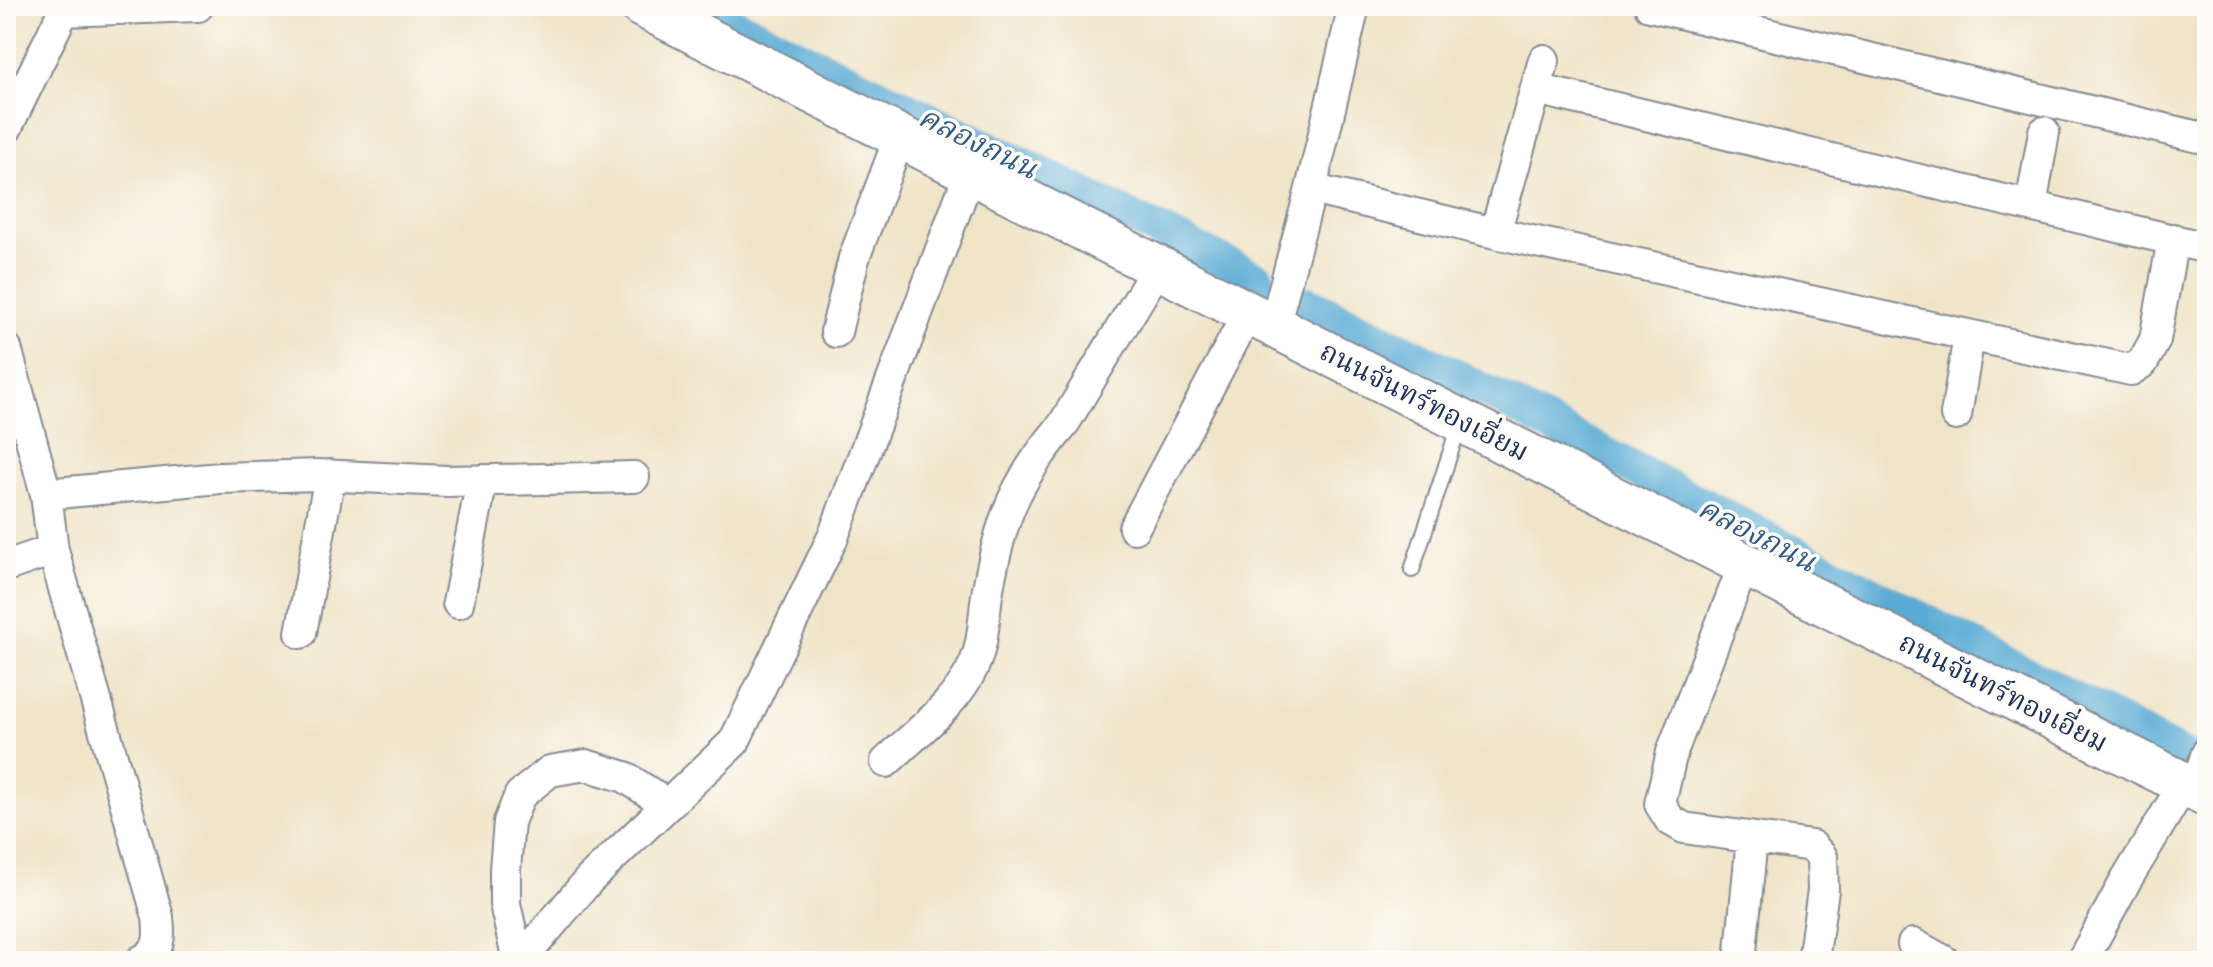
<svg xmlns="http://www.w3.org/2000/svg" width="2213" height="967" viewBox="0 0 2213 967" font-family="'IM FELL Double Pica','Noto Serif Thai',serif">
<rect width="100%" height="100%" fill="#fdfcf7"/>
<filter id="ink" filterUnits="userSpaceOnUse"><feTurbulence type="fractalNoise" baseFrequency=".0125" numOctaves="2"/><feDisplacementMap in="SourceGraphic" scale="16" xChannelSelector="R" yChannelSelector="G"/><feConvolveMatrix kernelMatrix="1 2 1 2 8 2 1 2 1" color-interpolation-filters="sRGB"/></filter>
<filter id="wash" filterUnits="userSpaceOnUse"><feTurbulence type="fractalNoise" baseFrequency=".006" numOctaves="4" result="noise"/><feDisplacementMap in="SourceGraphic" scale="32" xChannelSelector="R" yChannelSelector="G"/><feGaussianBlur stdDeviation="1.8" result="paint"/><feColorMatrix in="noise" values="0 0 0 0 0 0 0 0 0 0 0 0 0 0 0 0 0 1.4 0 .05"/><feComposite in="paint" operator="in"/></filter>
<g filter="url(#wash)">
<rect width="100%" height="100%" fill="#f0e4c8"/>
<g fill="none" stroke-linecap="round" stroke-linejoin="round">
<!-- canal -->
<path stroke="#5aabd5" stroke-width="34" d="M697 6 1258 279
M1308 303 1447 371 2207 768"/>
</g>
</g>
<g filter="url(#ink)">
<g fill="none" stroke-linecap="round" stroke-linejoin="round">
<!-- lane casing -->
<g stroke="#868a93" stroke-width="18">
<path id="lane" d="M1412 570 1459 426"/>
</g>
<!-- street casing -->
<g stroke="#868a93" stroke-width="34">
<path id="street" d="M1650 6 2207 139
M63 11 198 6
M1536 89 2207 248
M6 129 66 6
M1311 189 1354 6
M2031 206 2044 132
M1495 233 1544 60
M1274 326 1311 189 1495 233 2131 370 2143 362 2155 340 2173 239
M836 332 854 258 900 136
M6 348 46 494 53 550 158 917C160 938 161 950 141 961
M1956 415 1969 336
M46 494 220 478 318 475 447 481 634 477
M1134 528 1248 313
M1744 564 1672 752 1660 804 1670 820 1684 828 1812 846 1822 857 1823 890 1813 961
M6 566 53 550
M458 603 482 480
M301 633 330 475
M886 762C916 733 955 705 973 667 985 642 983 616 988 589 1001 517 1015 482 1063 425L1158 267
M2195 789 2207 753
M1913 944 1944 961
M518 961 505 904V869L509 822 520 795 550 771 586 765 625 777 667 804
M520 961 589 880 734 742 833 537 970 172
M1740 961 1752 839
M2082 961 2125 882 2184 784"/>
</g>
<!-- secondary casing -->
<g stroke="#868a93" stroke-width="46">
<path id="secondary" d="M642 6 1744 564 2207 795"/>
</g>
<!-- lane -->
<use href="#lane" stroke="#fff" stroke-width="14"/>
<!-- street -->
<use href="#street" stroke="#fff" stroke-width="30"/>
<!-- secondary -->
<use href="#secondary" stroke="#fff" stroke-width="42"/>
</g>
</g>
<g text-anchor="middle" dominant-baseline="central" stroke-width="7" stroke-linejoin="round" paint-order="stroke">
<!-- street labels -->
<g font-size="28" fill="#1b2f5e" stroke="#fdfcf7">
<text transform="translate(1424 402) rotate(27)">ถนนจันทร์ทองเอี่ยม</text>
<text transform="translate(2003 693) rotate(27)">ถนนจันทร์ทองเอี่ยม</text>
</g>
<!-- water labels -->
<g font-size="30" font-style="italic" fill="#315a88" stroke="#fdfcf7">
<text transform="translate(978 143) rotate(26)">คลองถนน</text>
<text transform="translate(1757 535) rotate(27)">คลองถนน</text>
</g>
</g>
<!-- margin -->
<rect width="2213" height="967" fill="none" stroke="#fdfcf7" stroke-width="32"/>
</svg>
